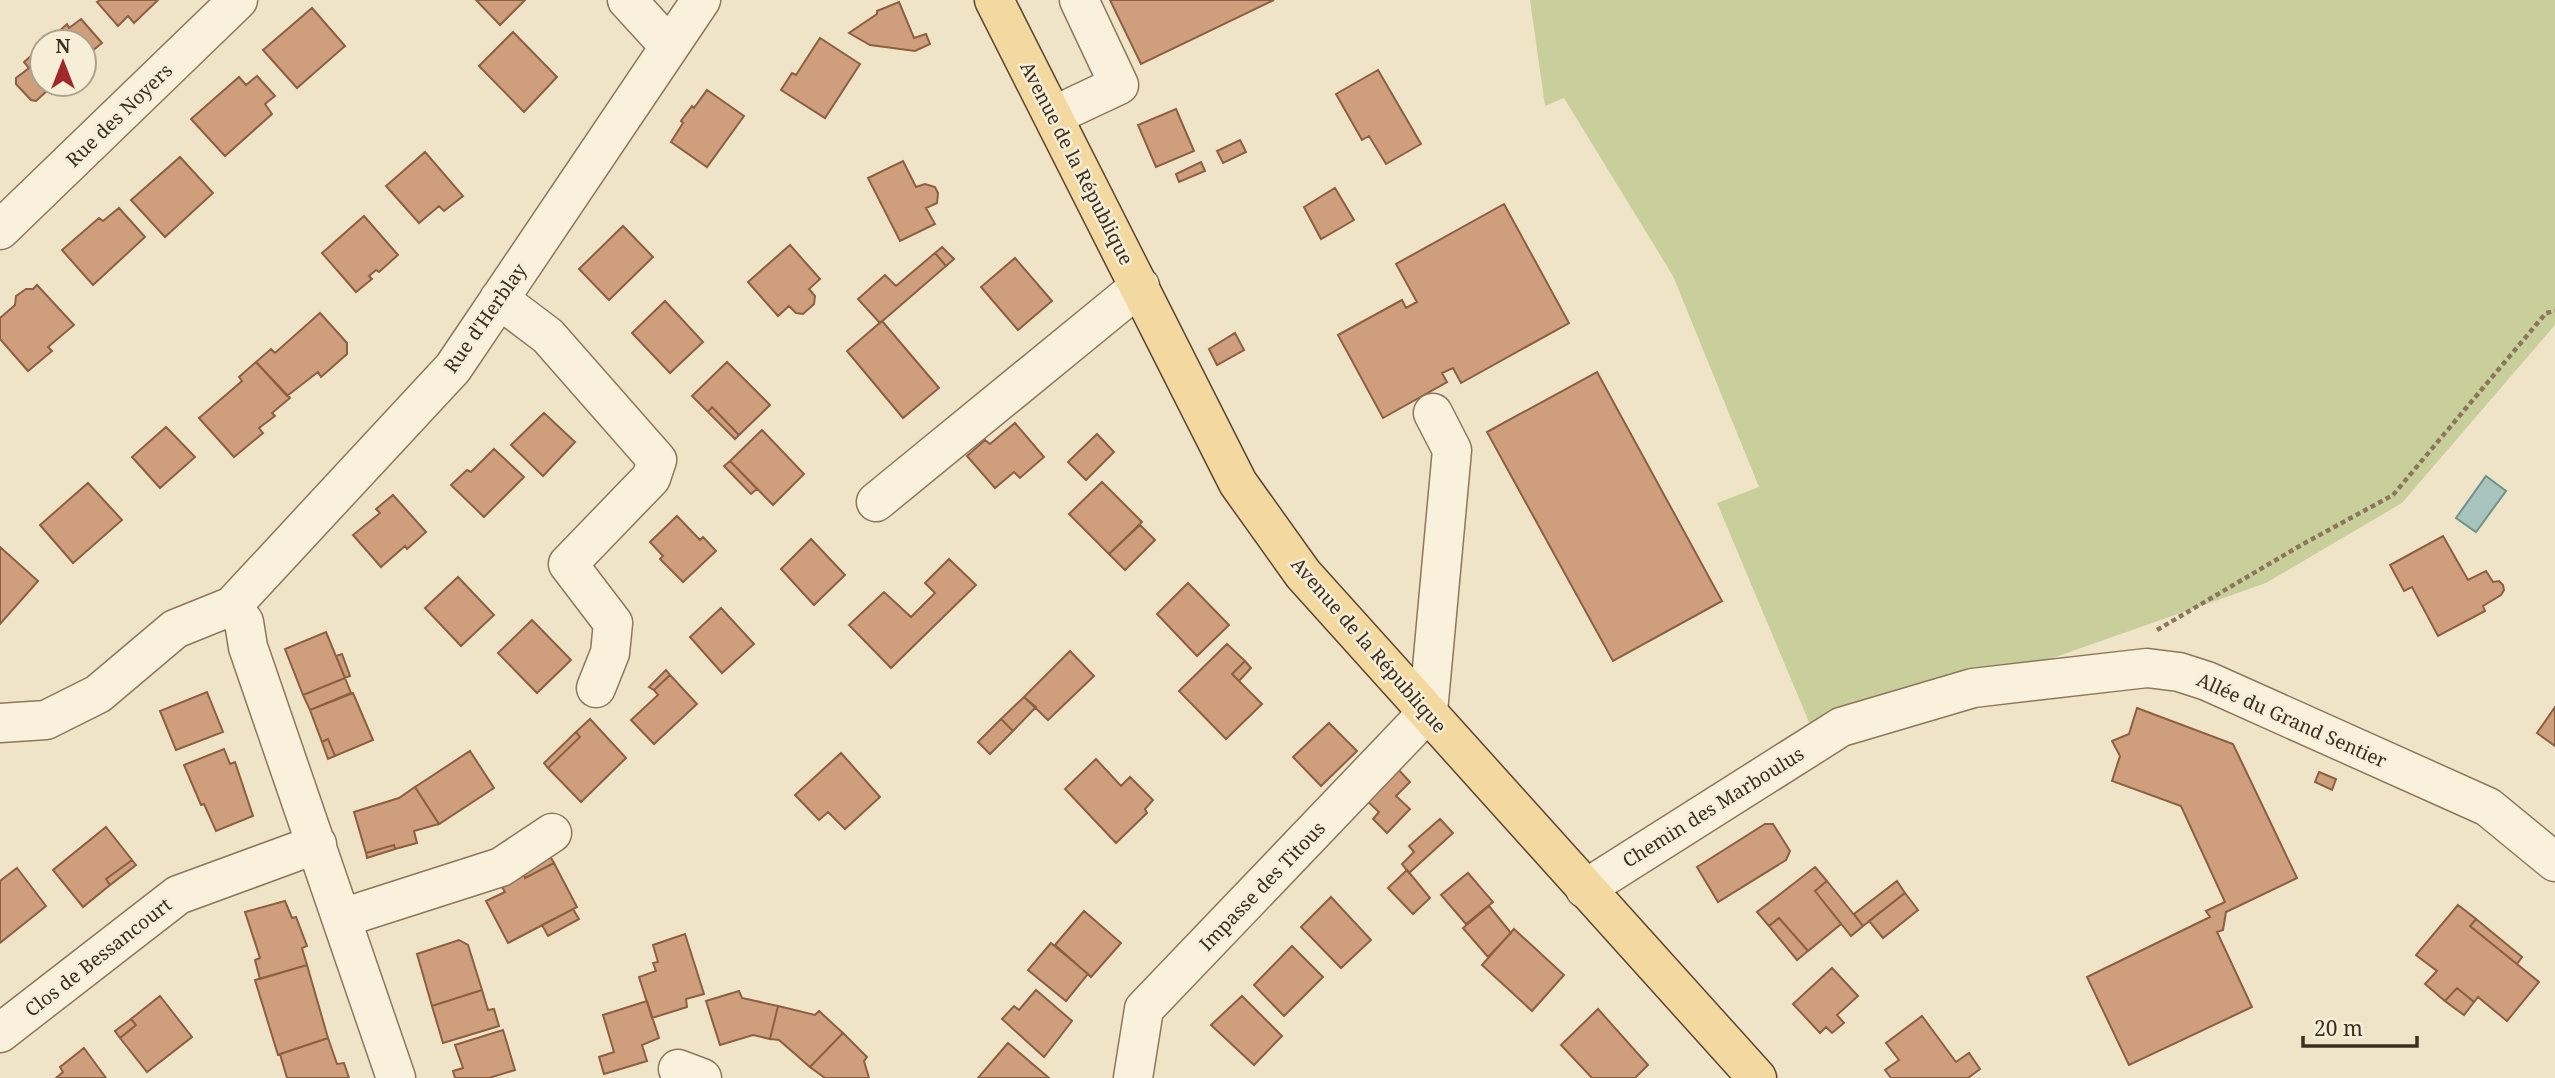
<svg xmlns="http://www.w3.org/2000/svg" width="2555" height="1078" viewBox="0 0 2555 1078" font-family="'Noto Serif',serif">
<rect width="100%" height="100%" fill="#f0e4c8"/>
<!-- green -->
<path fill="#c9cf9b" d="M1530 0H2555V325L2402 503 2266 583 1817 741 1717 503 1759 487 1673 276 1564 98 1545 106Z"/>
<!-- water -->
<path fill="#a9c4bc" stroke="#6f938a" stroke-width="2" d="M2486 476 2506 491 2476 532 2456 518Z"/>
<!-- building -->
<path fill="#cf9f7d" stroke="#8d5f41" stroke-width="2" d="M100 0H158L134 23 128 16 118 26 97 2Z
M476 0H525L500 25Z
M1110 0H1274L1141 64Z
M899 2 914 38 926 34 930 44 915 51 870 45 849 33 877 14V11Z
M312 8 345 46 297 88 263 50Z
M81 19 102 43 91 52 95 58 84 67V42H47L67 24 69 28Z
M513 32 557 77 524 112 479 66Z
M820 38 860 64 825 118 781 90 792 73 796 75Z
M42 46V84H65L52 94 48 90 36 101 31 100 16 84V78L29 68 24 62Z
M1378 70 1421 144 1386 164 1369 136 1362 140 1336 94Z
M257 76 275 96 265 104 272 114 225 156 191 119 239 77 246 85Z
M707 90 744 116 707 167 671 142 683 123 681 121 692 106 694 108Z
M1176 109 1194 151 1156 167 1138 125Z
M1240 140 1246 152 1223 163 1217 151Z
M425 152 463 196 444 211 439 206 419 223 386 186Z
M180 157 213 193 165 237 131 200Z
M903 161 916 187 925 184 935 187 938 193 937 203 926 208 935 224 900 241 868 178Z
M1201 162 1205 171 1179 182 1176 174Z
M1335 188 1354 220 1321 239 1304 207Z
M1504 204 1569 323 1461 383 1453 368 1442 373 1447 382 1383 418 1338 335 1402 300 1406 308 1417 302 1396 264Z
M119 208 145 237 93 285 62 250 99 218 103 221Z
M364 216 398 255 379 272 376 270 369 276 372 279 356 292 322 253Z
M623 226 653 257 609 300 579 269Z
M790 245 820 279 809 289 815 296 814 304 803 314 796 313 789 306 778 316 748 282Z
M942 247 954 259 946 266 935 253Z
M935 253 946 266 880 323 858 299 885 275 896 286Z
M1015 258 1052 301 1018 330 981 287Z
M37 285 74 325 48 347 52 351 28 371 0 339V318L15 305 16 296 26 289H33Z
M665 301 703 342 670 373 632 333Z
M320 313 347 343V354L321 377 318 372 287 396 256 362 271 349 275 353Z
M882 321 939 388 903 418 847 351Z
M1235 333 1244 350 1217 365 1209 349Z
M256 362 290 398 272 413 275 416 259 428 263 433 234 457 199 418 242 381 239 377Z
M727 362 770 405 739 435 712 407 708 412 692 396Z
M1597 372 1722 601 1613 661 1487 432Z
M712 407 739 435 735 439 708 412Z
M544 413 575 442 543 476 511 445Z
M1015 423 1044 457 1020 478 1014 472 995 488 967 456 985 440 990 444Z
M166 427 195 457 160 488 132 457Z
M762 430 804 474 773 505 730 461Z
M1097 434 1114 452 1086 480 1068 462Z
M494 449 524 477 484 517 451 485 467 470 471 472Z
M730 461 757 489 751 494 724 466Z
M1102 482 1142 522 1109 554 1069 514Z
M88 483 122 520 73 563 40 525Z
M393 495 426 532 407 549 405 546 381 567 353 535 380 513 376 509Z
M677 516 700 540 703 537 716 551 683 582 660 559 663 556 650 542Z
M1140 525 1155 540 1125 570 1109 554Z
M2443 536 2468 580 2486 571 2493 582 2499 581 2503 585 2504 590 2501 595 2483 606 2485 611 2438 636 2412 587 2404 591 2390 565Z
M811 539 845 575 814 605 781 569Z
M0 547 38 581 0 624Z
M949 559 976 585 891 668 849 625 884 592 911 617 935 593 925 583Z
M458 577 494 615 461 646 425 608Z
M1188 583 1229 625 1197 656 1157 614Z
M721 608 754 644 722 673 690 637Z
M532 620 571 660 537 693 498 653Z
M326 632 345 678 303 695 285 649Z
M1227 644 1245 661 1232 674 1262 704 1226 739 1179 691Z
M1070 651 1094 676 1048 720 1024 697Z
M342 654 350 676 345 678 336 656Z
M1245 661 1251 668 1239 681 1232 674Z
M666 670 670 675 654 690 649 687Z
M670 675 697 704 654 744 631 720 658 695 654 690Z
M345 678 351 693 310 710 303 695Z
M207 692 223 732 176 750 160 711Z
M353 693 373 740 335 756 328 739 322 742 310 710Z
M1024 697 1036 707 1013 731 1001 719Z
M2555 707V746L2537 733Z
M2137 708 2233 744 2297 878 2226 912 2223 930 2217 932 2252 1007 2129 1065 2087 977 2210 917 2206 911 2225 902 2181 806 2112 781 2120 756 2112 741 2129 734Z
M590 719 626 758 581 802 548 768 580 737 576 732Z
M1001 719 1013 731 990 754 978 742Z
M1329 723 1357 751 1321 786 1293 757Z
M576 732 580 737 548 768 544 763Z
M328 739 335 756 328 759 322 742Z
M224 749 230 764 235 762 253 816 216 831 204 804 201 805 184 765Z
M470 751 494 788 439 824 415 787Z
M841 753 880 797 845 829 828 812 819 820 795 795Z
M1096 759 1121 786 1130 777 1153 800 1145 809 1147 813 1116 843 1065 789Z
M1396 767 1410 782 1396 796 1410 809 1387 833 1373 819 1379 812 1365 799Z
M2319 772 2336 779 2332 790 2315 782Z
M415 787 439 824 414 831 417 843 395 849 394 845 366 853 354 812 399 798Z
M1440 819 1453 833 1409 873 1402 864 1414 852 1409 846Z
M1765 824H1773L1790 851 1786 860 1718 902 1697 867Z
M106 827 132 860 106 879 110 885 83 907 53 870Z
M394 845 395 849 367 858 366 853Z
M550 856 554 863 525 878 524 875Z
M132 860 136 865 110 885 106 879Z
M554 863 577 907 508 943 486 901 505 892 502 887 524 875 525 878Z
M1815 867 1827 881 1815 891 1841 924 1808 951 1779 918 1769 926 1757 912Z
M17 868 46 906 0 943V881Z
M1407 870 1430 898 1413 914 1388 888Z
M1468 873 1493 902 1466 924 1441 895Z
M1827 881 1863 926 1851 936 1815 891Z
M1897 881 1905 893 1863 926 1854 914Z
M1905 893 1918 910 1883 938 1869 921Z
M1331 897 1371 940 1341 968 1301 927Z
M285 901 292 918 296 917 307 946 302 948 307 965 260 979 255 960 260 958 245 912Z
M2458 905 2476 919 2470 926 2539 982 2507 1021 2478 997 2474 1002 2457 988 2445 1001 2425 984 2437 971 2416 955Z
M1489 906 1511 933 1488 957 1463 928Z
M573 909 579 919 548 936 542 925Z
M1084 911 1121 943 1091 977 1055 945Z
M1779 918 1808 951 1797 960 1769 926Z
M2476 919 2522 957 2517 964 2470 926Z
M1514 929 1564 975 1532 1011 1482 965Z
M685 934 704 994 686 999 687 1007 652 1018 639 977 656 971 653 963 658 962 653 945Z
M459 940 468 945 482 990 432 1006 417 954Z
M1051 943 1088 974 1066 1001 1028 970Z
M1292 946 1323 977 1284 1016 1254 985Z
M307 965 328 1038 278 1055 255 980Z
M1832 968 1858 996 1837 1015 1844 1023 1832 1033 1826 1027 1820 1033 1793 1004Z
M2457 988 2474 1002 2464 1015 2445 1001Z
M482 990 488 1010 494 1009 499 1026 443 1043 432 1006Z
M1036 990 1072 1021 1044 1057 1002 1019 1014 1006 1019 1010Z
M739 991 742 998 778 1006 770 1039 753 1035 720 1045 706 1001Z
M160 996 192 1037 147 1072 120 1038 136 1025 131 1019Z
M1242 996 1282 1036 1254 1065 1211 1025Z
M647 1001 659 1038 642 1045 647 1061 604 1074 599 1057 614 1052 603 1015Z
M778 1006 815 1015 819 1011 843 1033 810 1067 779 1040 770 1039Z
M1598 1009 1648 1065 1635 1078H1592L1561 1045Z
M1922 1016 1956 1062 1969 1053 1980 1069 1968 1078H1891L1885 1070 1899 1060 1886 1043Z
M131 1019 136 1025 120 1038 115 1031Z
M503 1030 515 1070 489 1078H455L453 1071 463 1068 455 1045Z
M843 1033 867 1057 864 1061 869 1078H825L810 1067Z
M328 1038 337 1064 344 1063 349 1078H287L280 1054Z
M1008 1043 1049 1078H978Z
M84 1048 106 1078H56L63 1072 60 1067Z"/>
<g fill="none" stroke-linecap="round" stroke-linejoin="round">
<!-- minor casing -->
<g stroke="#8d765c" stroke-width="41">
<path id="minor" d="M627 0 669 46
M1053 116 1119 85 1079 0
M0 230 238 0
M499 299 548 336 657 460 651 478 568 564 613 623 610 653 596 688
M876 502 1140 286
M232 606 244 622 248 647 396 1078
M0 723 46 720 98 694 175 629 232 606 453 368 701 0
M1585 889 1841 727 1973 688 2147 668 2179 672 2207 681 2488 807 2555 862
M342 918 501 867 552 833
M0 1033 178 895 317 844
M678 1069 702 1078
M1133 1078 1144 1009 1428 712 1452 450 1433 413"/>
</g>
<!-- major casing -->
<g stroke="#5b4430" stroke-width="41">
<path id="major" d="M994 0 1238 483 1303 574 1757 1078"/>
</g>
<!-- path -->
<path stroke="#8d765c" stroke-width="4.5" stroke-dasharray="5 3.5" stroke-linecap="butt" d="M2157 630 2303 544 2393 495 2546 313 2555 311"/>
<!-- minor -->
<use href="#minor" stroke="#faf1dc" stroke-width="38"/>
<!-- major -->
<use href="#major" stroke="#f3d9a0" stroke-width="38"/>
</g>
<g text-anchor="middle" dominant-baseline="central" stroke-width="5" stroke-linejoin="round" paint-order="stroke">
<!-- street labels -->
<g font-size="19" fill="#3d2e20" stroke="#f7eed8">
<text transform="translate(119 115) rotate(-44)">Rue des Noyers</text>
<text transform="translate(1077 163) rotate(63)">Avenue de la République</text>
<text transform="translate(485 318) rotate(-55)">Rue d'Herblay</text>
<text transform="translate(1369 645) rotate(49)">Avenue de la République</text>
<text transform="translate(2292 720) rotate(24)">Allée du Grand Sentier</text>
<text transform="translate(1713 807) rotate(-32)">Chemin des Marboulus</text>
<text transform="translate(1262 886) rotate(-46)">Impasse des Titous</text>
<text transform="translate(98 957) rotate(-38)">Clos de Bessancourt</text>
</g>
</g>
<!-- north arrow -->
<g transform="translate(63 63)"><circle r="33" fill="#f7eed8" stroke="#ada18e" stroke-width="2"/>
<path d="M0-5L12 26L0 18L-12 26Z" fill="#9e2a2b"/>
<text y="-10" font-size="19" font-weight="bold" text-anchor="middle" fill="#3d2e20">N</text>
</g>
<!-- scale -->
<path d="M2303 1036v10h114v-10" fill="none" stroke="#3d2e20" stroke-width="3.5"/>
<text x="2314" y="1036" font-size="21" fill="#3d2e20" stroke="#f7eed8" stroke-width="5" paint-order="stroke">20 m</text>
</svg>
